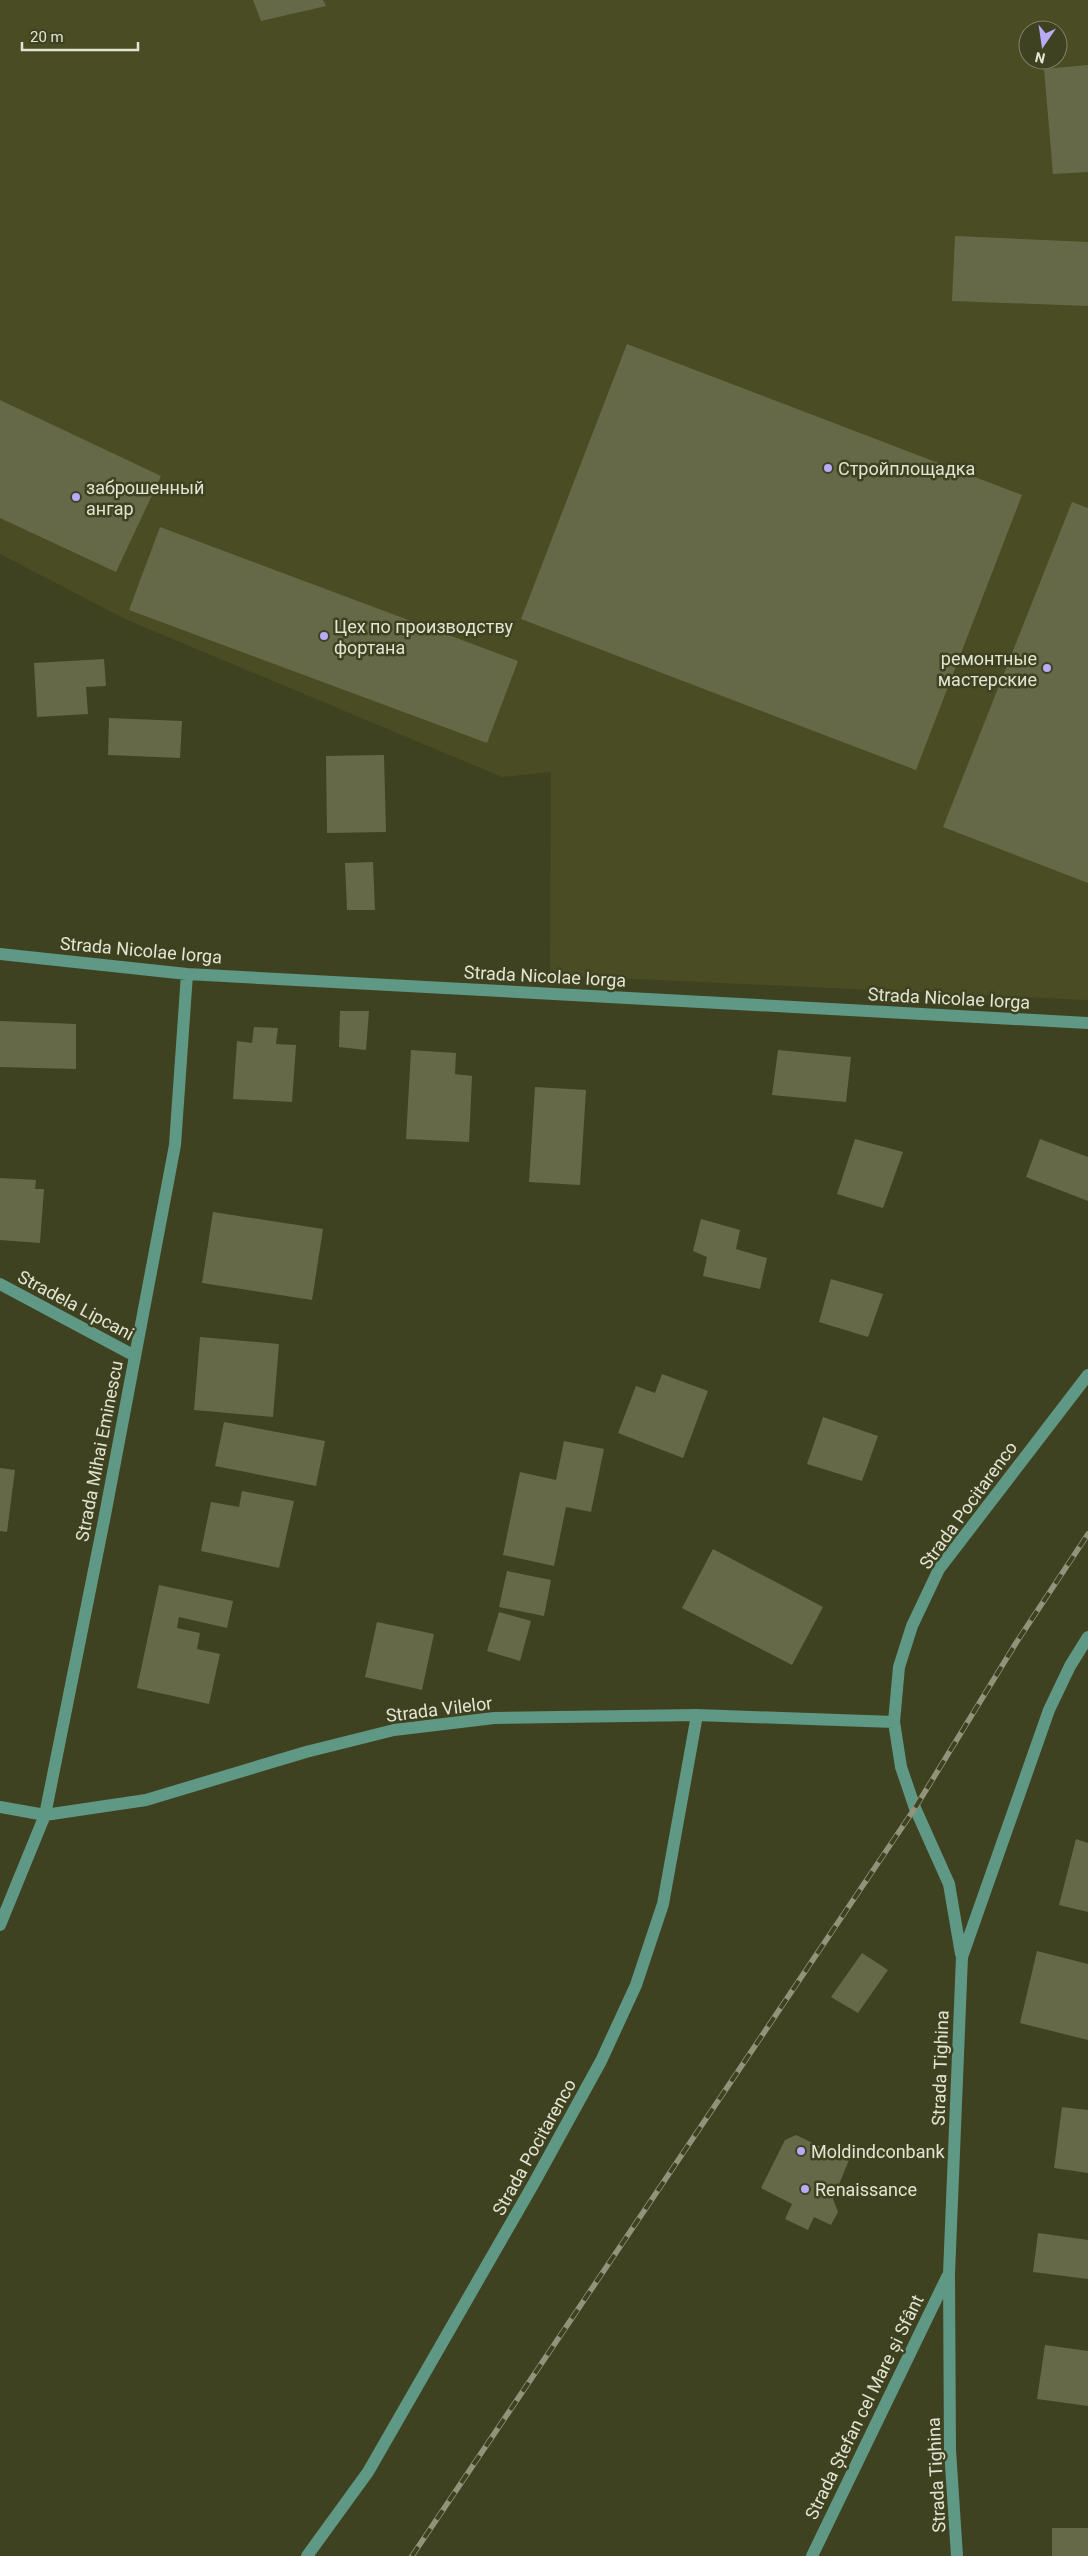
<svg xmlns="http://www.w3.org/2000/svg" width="1088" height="2556" viewBox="0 0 1088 2556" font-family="Roboto,sans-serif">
<rect width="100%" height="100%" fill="#3f4221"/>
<!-- built -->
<path fill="#4a4c24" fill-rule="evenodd" d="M0 0H1088V1000L550 975 551 772 502 777 125 619 0 554ZM1028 30H1058V60H1028Z"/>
<!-- building -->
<path fill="#666947" d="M253 0H323L326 6 261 21Z
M1088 65V172L1053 174 1044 69Z
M955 236 1088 242V306L952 301Z
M627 344 1022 495 916 770 521 619Z
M0 400 161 476 116 572 0 518Z
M1072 502 1088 508V883L943 827Z
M160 527 518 661 487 743 129 610Z
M104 659 106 686 86 687 88 714 37 717 34 663Z
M109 718 182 721 180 758 108 755Z
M384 755 386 832 327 833 326 756Z
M373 862 375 910H347L345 863Z
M340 1011H369L366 1050 339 1047Z
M0 1021 76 1024V1069L0 1067Z
M254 1027 278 1028 276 1044 296 1045 292 1102 233 1099 237 1041 252 1043Z
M411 1050 456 1053 455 1074 472 1076 469 1142 406 1139Z
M778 1050 851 1057 846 1102 772 1095Z
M535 1087 586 1090 580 1185 529 1182Z
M855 1139 903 1152 883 1208 837 1194Z
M1040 1139 1088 1157V1201L1026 1177Z
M0 1178 36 1180 35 1189H44L40 1243 0 1240Z
M213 1212 323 1229 312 1300 202 1283Z
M701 1219 740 1230 736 1249 767 1258 760 1289 703 1276 707 1257 693 1251Z
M831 1279 883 1294 868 1337 819 1322Z
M200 1337 279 1344 273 1417 194 1410Z
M662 1374 708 1391 683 1458 618 1433 636 1386 655 1393Z
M823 1417 878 1436 862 1481 807 1464Z
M224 1422 325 1441 316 1486 215 1466Z
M564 1441 604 1449 591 1512 566 1507 554 1566 503 1555 520 1472 556 1480Z
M0 1468 15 1470 7 1532 0 1531Z
M242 1491 294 1501 279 1568 201 1551 211 1502 239 1507Z
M713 1549 823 1607 792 1665 682 1608Z
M507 1571 551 1580 544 1616 499 1607Z
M159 1585 233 1601 227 1628 179 1617 177 1628 200 1633 197 1649 220 1654 209 1704 137 1688Z
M499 1612 531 1621 520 1661 487 1651Z
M377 1622 434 1634 422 1690 365 1677Z
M1076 1839 1088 1843V1912L1059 1905Z
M1037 1951 1088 1964V2040L1020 2023Z
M862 1953 888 1970 858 2013 831 1997Z
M1062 2107 1088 2110V2173L1054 2168Z
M796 2135 849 2160 833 2199 838 2212 831 2225 814 2217 808 2230 785 2219 792 2204 761 2188 785 2140Z
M1038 2233 1088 2240V2279L1033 2272Z
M1045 2345 1088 2351V2406L1037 2399Z
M1052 2528H1088V2556H1052Z"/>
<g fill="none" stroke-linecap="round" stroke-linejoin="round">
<!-- minor -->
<path stroke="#609886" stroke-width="12" d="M0 954 187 974 1088 1023
M0 1284 135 1356
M0 1807 45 1815 146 1800 306 1752 394 1730 494 1718 697 1715 894 1722
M0 1925 45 1815 105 1515 175 1145 187 974
M961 1954 949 1884 915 1808 901 1767 894 1722 899 1667 912 1626 939 1569 1088 1375
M307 2556 368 2472 534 2183 601 2061 636 1985 663 1904 697 1715
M812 2556 947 2277
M957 2556 950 2450 949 2274 962 1957 1049 1710 1070 1666 1088 1637"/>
<!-- rail casing -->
<g stroke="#91947a" stroke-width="5.5">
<path id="rail" d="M412 2556 915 1808 1016 1643 1088 1534"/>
</g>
<!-- rail -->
<use href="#rail" stroke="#3f4221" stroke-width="4" stroke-dasharray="11" stroke-linecap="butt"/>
</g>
<!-- markers -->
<g fill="#b9abf7" stroke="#3f4221" stroke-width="2">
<circle cx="828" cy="468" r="5"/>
<circle cx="76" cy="497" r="5"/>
<circle cx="324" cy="636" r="5"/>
<circle cx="1047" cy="668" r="5"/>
<circle cx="801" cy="2151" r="5"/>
<circle cx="805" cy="2189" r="5"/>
</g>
<g text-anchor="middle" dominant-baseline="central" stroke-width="5" stroke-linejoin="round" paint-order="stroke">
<!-- poi labels -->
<g font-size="18" fill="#e2e5d2" stroke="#3f4221" text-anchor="start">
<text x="838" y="468">Стройплощадка</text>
<text x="86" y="487">заброшенный<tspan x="86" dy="21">ангар</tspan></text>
<text x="334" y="626">Цех по производству<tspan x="334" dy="21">фортана</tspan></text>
<text x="1037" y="658" text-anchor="end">ремонтные<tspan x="1037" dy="21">мастерские</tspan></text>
<text x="811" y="2151">Moldindconbank</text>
<text x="815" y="2189">Renaissance</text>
</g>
<!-- street labels -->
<g font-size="18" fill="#e2e5d2" stroke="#3f4221">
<text transform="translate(141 950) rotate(5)">Strada Nicolae Iorga</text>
<text transform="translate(545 976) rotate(3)">Strada Nicolae Iorga</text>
<text transform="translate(949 998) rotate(3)">Strada Nicolae Iorga</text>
<text transform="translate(76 1305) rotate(28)">Stradela Lipcani</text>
<text transform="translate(99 1451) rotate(-79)">Strada Mihai Eminescu</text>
<text transform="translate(968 1505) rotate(-54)">Strada Pocitarenco</text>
<text transform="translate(439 1709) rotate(-7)">Strada Vilelor</text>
<text transform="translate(940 2068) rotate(-88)">Strada Tighina</text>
<text transform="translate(534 2147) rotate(-61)">Strada Pocitarenco</text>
<text transform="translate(864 2407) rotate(-64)">Strada Ștefan cel Mare și Sfânt</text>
<text transform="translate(936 2475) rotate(-93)">Strada Tighina</text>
</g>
</g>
<!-- north arrow -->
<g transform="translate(1043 45) rotate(193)"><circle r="24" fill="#3f4221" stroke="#808368"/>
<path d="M0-4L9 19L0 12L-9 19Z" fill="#b9abf7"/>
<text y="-8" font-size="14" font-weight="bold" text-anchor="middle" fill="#e2e5d2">N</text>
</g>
<!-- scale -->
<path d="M22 42v8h116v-8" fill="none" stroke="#e2e5d2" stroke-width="2.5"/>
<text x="30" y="42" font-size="15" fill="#e2e5d2" stroke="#3f4221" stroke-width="4" paint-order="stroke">20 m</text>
</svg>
